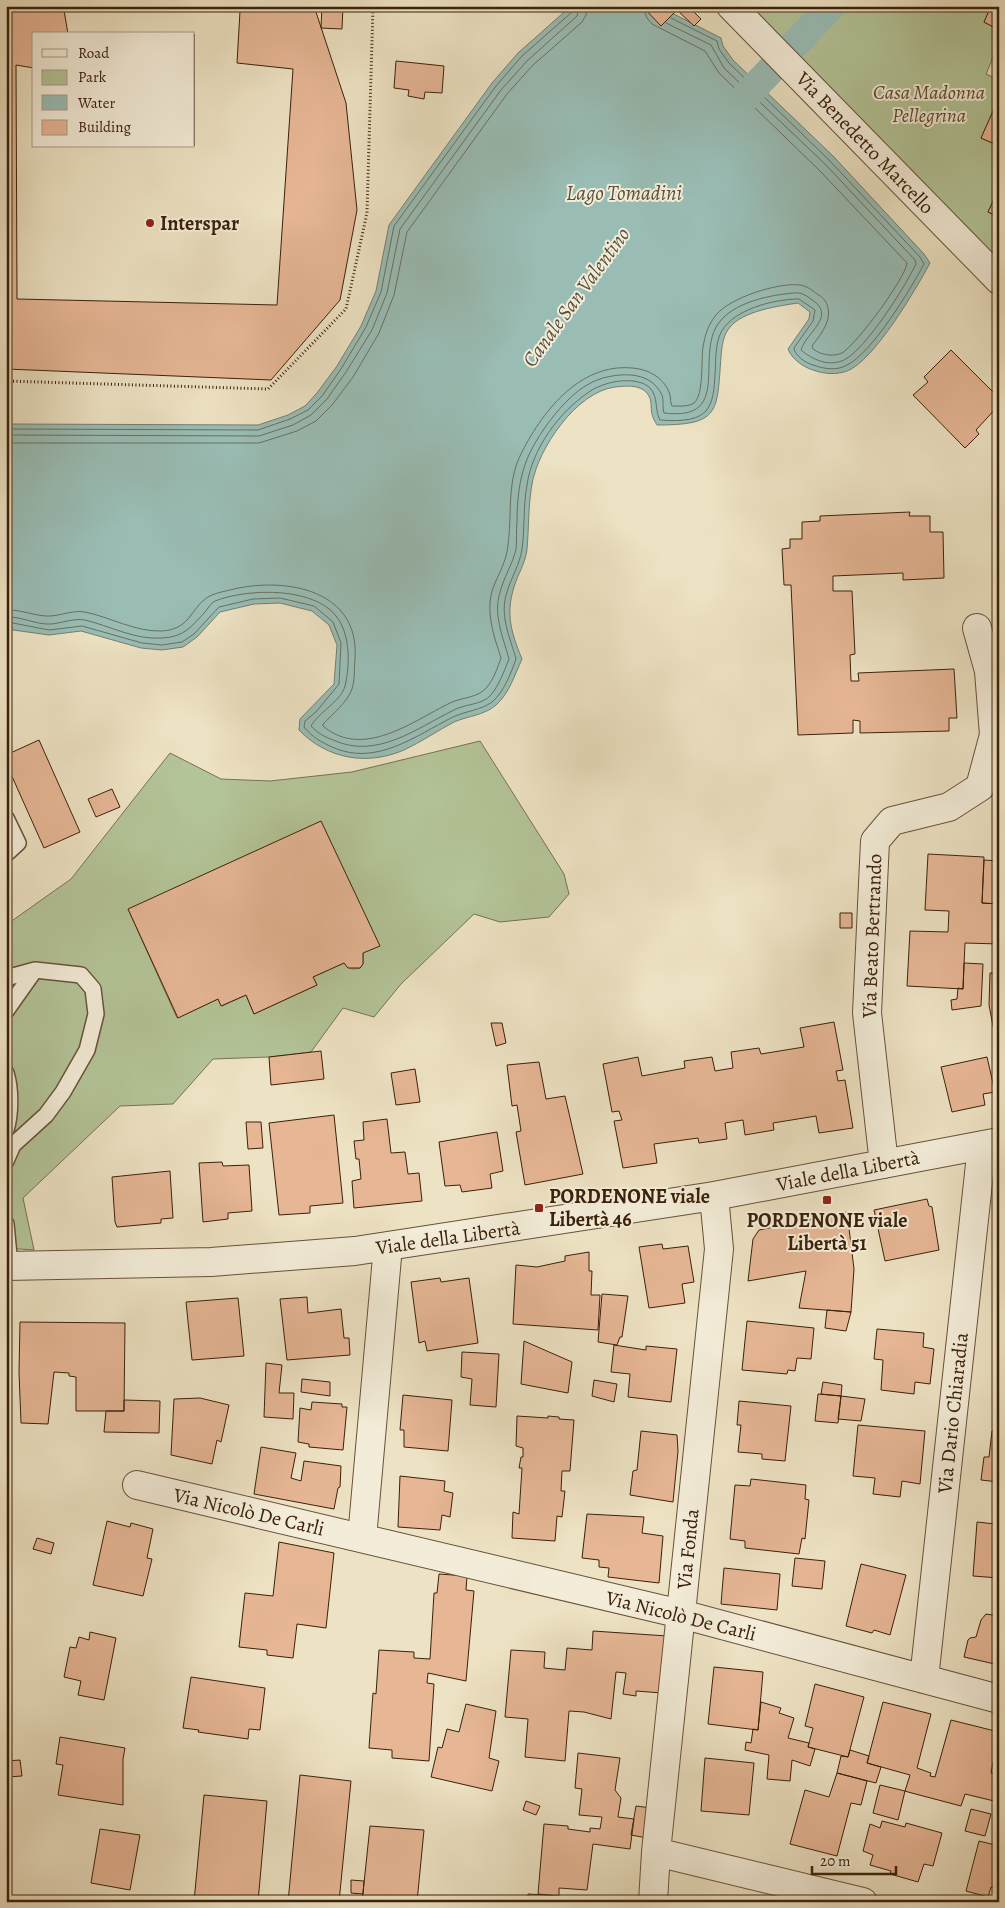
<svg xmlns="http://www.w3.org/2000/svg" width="1005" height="1908" viewBox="0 0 1005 1908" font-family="Alegreya,serif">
<rect width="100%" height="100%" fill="#ede2c3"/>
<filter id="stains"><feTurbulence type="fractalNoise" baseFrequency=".004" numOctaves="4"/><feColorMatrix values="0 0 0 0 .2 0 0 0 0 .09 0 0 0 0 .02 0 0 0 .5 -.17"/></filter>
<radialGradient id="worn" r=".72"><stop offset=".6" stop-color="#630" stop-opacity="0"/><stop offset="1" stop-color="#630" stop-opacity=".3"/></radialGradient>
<!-- green -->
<path fill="#b3c498" stroke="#777251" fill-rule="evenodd" d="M751 6H991L984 22 999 30V43L986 74 999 80V103H997L981 138 999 146V188L988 212 999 217V264L845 109Z
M480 741 564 874 569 894 549 917 500 922 474 914 401 984 374 1017 343 1008 311 1052 269 1057 213 1059 173 1104 120 1106 23 1198 34 1250 6 1248V925L71 879 170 753 221 779 270 781 352 772ZM128 909 363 953V964L360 968C353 970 349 969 344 963L313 977 317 985 254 1014 246 995 222 1006 218 999 177 1018Z"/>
<!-- water -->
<path fill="#99bdb5" stroke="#737f71" d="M571 6H658L721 38 723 46 733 60 834 157 924 254 930 263C916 289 874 361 847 371 836 375 824 374 813 370 803 367 792 359 788 349L809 319 810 312 798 303C778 306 743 311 730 327 723 335 722 346 721 356 717 413 720 425 657 425 655 422 653 418 652 414 650 406 653 401 647 393 639 384 625 386 615 387 576 392 538 449 532 484 528 506 529 527 527 549 526 560 520 571 516 581 505 611 510 630 522 659 515 674 509 694 496 705 485 715 468 716 454 722 437 731 421 742 404 750 367 766 327 759 299 730L300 719 334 684 337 645 329 625 312 611 280 603 254 604 220 612 197 637 183 647 162 650 141 648 81 631 49 635 6 629V424L258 425 288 415 305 406 317 393 337 366 361 326 376 291 389 225 492 83 518 53Z"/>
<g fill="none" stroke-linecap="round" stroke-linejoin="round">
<!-- shore -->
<path stroke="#6a6f60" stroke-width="1" d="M6 429 258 430 290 419 308 410 322 396 341 369 366 327 381 292 394 226 496 86 522 56 572 12 574 6
M6 435 259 436 293 425 311 415 327 399 346 372 372 330 387 293 400 229 501 90 527 61 577 16 580 6
M6 443H259L297 431 316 421 332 405 353 377 379 333 394 295 407 232 507 94 532 66 582 22 586 15 588 6
M6 610C21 609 36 617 51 616 62 615 74 610 85 612 110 617 135 632 162 631 193 629 190 605 212 595 219 592 227 591 234 589 287 577 360 590 355 659 354 669 355 680 352 689 349 700 331 716 323 724V726C363 760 413 721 450 703 460 698 474 698 483 691 492 684 497 669 501 658 494 636 485 612 493 588 498 575 507 560 508 545 512 516 507 483 520 456 541 413 579 363 632 368 648 369 665 378 670 395 671 399 670 402 672 406 677 406 689 407 694 403 704 395 701 359 703 347 705 335 708 325 716 315 729 298 779 282 800 285 807 286 812 290 817 294 823 297 827 302 828 308 831 323 820 335 812 346L813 349C821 355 833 357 842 353 856 345 905 279 907 263L820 171 719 73 705 51 652 24 647 18 644 10
M6 617C21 616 36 625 51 624 62 623 74 618 85 620 110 626 135 640 162 638 184 637 191 627 205 612 208 608 211 603 215 601 248 588 318 586 339 620 350 638 350 665 345 686 342 700 318 713 311 726 317 733 325 737 333 740 377 760 417 728 454 710 465 704 481 705 490 696 499 686 504 671 509 659 503 637 493 615 500 592 504 577 513 563 516 549 517 540 516 531 517 522 517 502 519 480 526 462 535 437 564 398 587 385 600 377 617 374 631 375 644 376 656 382 662 395 664 400 662 407 664 413 736 422 691 351 722 319 739 301 771 295 794 293 801 292 805 295 811 299 838 316 806 332 801 350 813 360 829 367 844 360 866 349 905 287 916 264L915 260 826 165 724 68 711 45 666 23
M6 624 13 623 49 630 82 626 142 643 162 645 182 642 194 634 219 607 253 599 280 598 314 606 333 622 341 643 339 684 316 712 305 721 304 727C312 737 321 742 332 747 376 767 415 736 453 717 466 711 481 710 492 702 504 692 511 673 516 659 510 637 499 615 507 592 511 578 520 564 522 549 525 528 523 506 527 485 532 449 559 412 589 392 594 388 600 386 606 384 618 380 640 378 650 388 659 398 654 409 660 420 673 421 695 422 705 412 714 402 714 388 715 375 716 362 715 349 719 337 728 310 774 299 799 299L815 310 813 321 794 348C795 356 806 363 813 365 824 369 837 371 847 365 872 353 910 290 924 264L920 257 830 161 729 63 719 49 717 41 671 18"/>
<!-- canal -->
<path stroke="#99bdb5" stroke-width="29" d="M731 112 831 6"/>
</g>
<!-- building -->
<path fill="#e6b695" stroke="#3b210a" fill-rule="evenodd" d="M6 6H314L346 103 357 210 340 300 271 380 6 369ZM34 34H194V146H34Z
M322 6H343L342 29 321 28Z
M642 6H688L701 19 694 26 677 10 661 26Z
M991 6H999V30L984 22Z
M64 10 240 11 237 63 293 69 277 305 17 299 16 65 34 68V146H194V34H68Z
M396 61 444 66 442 93 425 92 424 99 408 96 409 90 394 88Z
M997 102 999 103V146L981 138Z
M999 188V217L988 212Z
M951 350 999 398V405L976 430 979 434 965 448 913 395 928 382 924 377Z
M910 512 909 516H930V532H943L944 578 903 580V573L833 576V591H852L855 654 850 655 851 681H859L858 673 954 669 957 718H949V731L860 733V721L853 720V733L798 735 791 585H784L782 549 790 548V539H802V522L820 521V516Z
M39 740 80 832 44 848 6 763V755Z
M112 789 120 807 96 817 88 799Z
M321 821 380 946 363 953V964L360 968H348L344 963 313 977 317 985 254 1014 246 995 221 1006 218 999 178 1018 128 909Z
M928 854 984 857 982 903 999 904V944L965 943 963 989 907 986 910 931 948 932 949 911 925 910Z
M984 860 999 861V904L982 903Z
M840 913H852V928H840Z
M964 963 983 964 981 1006 952 1010 951 1000 957 999 958 988 963 989Z
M990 973H999V1042H996L989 1005Z
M834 1022 843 1070 836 1071 838 1081 845 1080 853 1128 819 1133 816 1116 773 1123 774 1130 745 1135 743 1120 725 1123 727 1139 699 1143 698 1138 654 1144 657 1163 623 1168 614 1121 622 1120 619 1111 612 1112 603 1064 638 1057 642 1076 685 1068 684 1061 712 1057 715 1071 733 1068 731 1052 759 1048 761 1054 804 1047 800 1028Z
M491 1023H502L506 1043 496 1046Z
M321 1051 324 1079 271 1085 269 1057Z
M987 1057 995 1092 983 1094 985 1105 952 1112 941 1067Z
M539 1062 546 1099 565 1096 583 1174 525 1185 516 1132 521 1131 517 1105 512 1106 507 1065Z
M415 1069 420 1102 396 1105 391 1073Z
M334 1115 343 1203 310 1206V1213L279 1215 269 1123Z
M387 1119 391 1153 405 1152 408 1174 419 1173 422 1201 354 1208 352 1181 361 1179 359 1159H356L354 1141 364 1140 363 1122Z
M246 1122H261L263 1148 248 1149Z
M497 1132 503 1171 490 1174 492 1188 462 1192 460 1185 445 1186 439 1142Z
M222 1162 223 1166 249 1165 252 1211 228 1213V1219L203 1222 199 1163Z
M170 1171 173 1218 161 1219V1223L117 1227 115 1222 112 1177Z
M927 1199 929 1206 932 1207 939 1250 885 1261 874 1210Z
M847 1212 854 1269 851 1312 799 1308 806 1271 748 1281 753 1239 759 1230Z
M662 1244 663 1249 688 1246 694 1282 682 1284 685 1303 649 1308 639 1247Z
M589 1252V1271H592L591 1295H600L598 1330 513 1324 516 1265 537 1267 565 1261V1256Z
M440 1278 441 1282 469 1278 478 1343 427 1351 425 1341 419 1343 411 1282Z
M602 1294 628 1296 622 1337H620L617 1345 598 1342Z
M307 1297 308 1313 341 1309 344 1338H349L350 1355 287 1360 280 1299Z
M238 1298 244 1356 192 1360 186 1302Z
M827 1310 851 1312 846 1331 825 1328Z
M747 1321 814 1328 811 1359 797 1358 795 1371 788 1370 787 1374 742 1370Z
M20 1322 125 1323 124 1411H76V1377L69 1376V1373L54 1372 48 1424 21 1423 19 1372Z
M877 1329 924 1333 923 1347 934 1349 930 1384 915 1382 914 1394 881 1390 883 1360 874 1359Z
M524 1341 572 1362 568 1393 521 1384Z
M614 1345 646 1350V1346L677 1349 671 1402 628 1397 630 1374 611 1372Z
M462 1352 499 1354 496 1407 470 1405 472 1379 461 1377Z
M266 1363 282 1365 279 1393H294L293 1419 264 1417Z
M302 1379 330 1382V1396L301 1392Z
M594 1380 617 1384 614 1402 592 1396Z
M823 1382 842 1385 841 1396 821 1394Z
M818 1394 841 1396 838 1423 815 1421Z
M403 1395 452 1400 448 1451 404 1447V1430H400Z
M841 1396 865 1399 861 1421 838 1419Z
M200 1398 229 1405 221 1442 217 1440 212 1464 171 1455 174 1399Z
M124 1400 160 1401 159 1433 104 1432 106 1411H124Z
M739 1401 791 1406 785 1461 762 1459V1454L738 1452 741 1425H737Z
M312 1402 342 1404V1407H347L343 1450 309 1447V1444L298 1442 300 1408 311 1410Z
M517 1416 548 1418V1416L559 1417V1419L574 1420 570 1471H562L561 1491H565L562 1517 557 1516 555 1541 512 1538 513 1512 519 1514 522 1468H519L521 1457H523V1448L516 1446Z
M858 1425 925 1431 920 1484 902 1481 900 1497 873 1494 875 1478 853 1476Z
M641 1431 677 1435 678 1451 673 1502 630 1495 633 1471 637 1470Z
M992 1431 999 1432V1482L981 1480 984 1457H989Z
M261 1447 296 1453 291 1478 301 1481 304 1461 341 1466 340 1487 338 1488 334 1509 254 1494Z
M400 1476 445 1481 444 1491 453 1493 450 1517 442 1515 440 1530 398 1527Z
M751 1479 806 1485 805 1499 809 1500 805 1539 802 1538 799 1554 745 1548V1541L730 1539 735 1485 750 1486Z
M587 1514 644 1517 642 1533 663 1536 659 1583 608 1577 609 1568 599 1567V1560L582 1558Z
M996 1515H999V1578L973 1576 977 1522 995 1524Z
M107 1521 130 1527 131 1523 153 1529 147 1558 152 1559 143 1596 93 1585Z
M37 1538 54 1543 51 1554 33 1549Z
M279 1542 334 1553 326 1628 297 1624 293 1658 267 1655V1650L239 1647 245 1593 273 1596Z
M795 1558 825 1561 822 1589 792 1586Z
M861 1564 906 1575 890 1635 874 1630 872 1633 846 1626Z
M724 1568 780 1574 777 1610 721 1604Z
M439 1574 467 1576 466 1590 474 1591 466 1681 428 1673 427 1683 434 1684 429 1761 392 1758V1750L369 1748 373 1693 376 1694 379 1650 414 1652V1658L430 1659 434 1593H437Z
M986 1614 999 1616V1665L964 1657 968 1640 970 1638 976 1637 981 1620Z
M593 1631 667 1636 662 1693 636 1691V1696L623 1694 626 1673 616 1672 611 1719 584 1712 569 1711 565 1761 525 1757 528 1719 505 1717 511 1650 545 1652 544 1668 565 1670 567 1648 592 1650Z
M90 1632 116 1638 104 1700 78 1695 81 1681 64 1677 70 1647 76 1648 79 1637 89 1640Z
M714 1667 763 1672 758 1730 708 1724Z
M191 1677 265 1688 260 1730 249 1729 248 1739 198 1732 199 1730 183 1728Z
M815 1684 864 1697 848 1757 808 1747 813 1728 805 1726Z
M761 1702 781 1708 779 1713 794 1718 788 1738 809 1743 808 1747 815 1749 810 1766 792 1760 790 1781 767 1779 769 1755 745 1750 746 1742 751 1743 753 1729 758 1730Z
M883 1702 931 1714 917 1768 931 1773 930 1776 935 1777 951 1720 999 1732 991 1773 999 1775V1783L994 1801 965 1794 961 1806 908 1792 905 1791 910 1775 867 1763Z
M466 1704 496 1711 489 1758 499 1761 492 1791 431 1777 438 1747 442 1748 447 1729 459 1732Z
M60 1737 125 1748 123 1759V1805L58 1795 63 1765 56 1764Z
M850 1750 869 1756 867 1763 881 1767 876 1783 837 1773 841 1756 848 1757Z
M578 1753 620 1758 615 1790 621 1798 618 1817 634 1819 630 1849 593 1844 587 1890 559 1888V1896L538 1894 544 1824 568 1826V1829L590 1832V1828L600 1829 602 1817 579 1815 582 1789 575 1788Z
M705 1758 754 1763 749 1815 701 1811Z
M20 1760 22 1776 7 1777 6 1761Z
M837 1773 867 1781 861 1805 851 1803 837 1856 790 1844 805 1790 829 1797Z
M300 1775 351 1781 339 1902H288Z
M880 1785 905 1791 898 1820 873 1813Z
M204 1795 267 1801 258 1902H194Z
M526 1801 540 1806 536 1815 523 1810Z
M636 1806 651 1808 647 1838 631 1835Z
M971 1809 991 1814 985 1836 965 1831Z
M882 1821 905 1827 906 1823 942 1833 933 1866 924 1864 918 1882 890 1874 891 1871 870 1865 873 1855 863 1851 870 1824 880 1828Z
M370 1826 424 1830 417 1902H362Z
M100 1829 140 1835 130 1890 91 1883Z
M979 1841 999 1846V1889L991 1887 988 1897 966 1891Z
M351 1880 364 1881 363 1894 351 1893Z
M528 1894 559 1896 558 1902H528Z"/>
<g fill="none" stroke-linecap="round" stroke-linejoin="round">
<!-- lane casing -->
<g stroke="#685138" stroke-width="18">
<path id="lane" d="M6 818 18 843 6 854
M6 978 35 970
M6 1011 35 970 81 975 93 989 96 1014 87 1050 63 1092 46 1115 13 1145 6 1161
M6 1073C11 1089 11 1113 6 1130
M6 1224 10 1266"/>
</g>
<!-- street casing -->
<g stroke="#685138" stroke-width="30">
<path id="street" d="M731 6 999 280
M884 1164 867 1013 875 841 892 821 949 807 980 787 994 735 989 671 977 628
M6 1266 211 1262 355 1251 714 1196 999 1142
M137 1485 681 1614 999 1699
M362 1538 388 1246
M924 1679 982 1146
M656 1852 863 1902
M653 1902 656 1852 719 1249 714 1196"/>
</g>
<!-- path -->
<path stroke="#3b210a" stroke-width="3" stroke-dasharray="1 2.5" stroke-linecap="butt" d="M6 381 268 389 346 309 367 213 373 6"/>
<!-- lane -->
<use href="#lane" stroke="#f3ecd8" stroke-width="15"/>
<!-- street -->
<use href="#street" stroke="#f3ecd8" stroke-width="28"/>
</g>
<!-- markers -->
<g fill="#8f2418" stroke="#f3ecd8" stroke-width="2">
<circle cx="150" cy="223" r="5"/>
<rect x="822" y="1195" width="10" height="10" rx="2.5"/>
<rect x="534" y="1203" width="10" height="10" rx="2.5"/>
</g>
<g text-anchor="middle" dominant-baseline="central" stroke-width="4" stroke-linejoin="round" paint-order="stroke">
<!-- park labels -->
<g font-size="20" font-style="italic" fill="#594a2e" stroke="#f3ecd8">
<text x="929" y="92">Casa Madonna<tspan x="929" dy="23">Pellegrina</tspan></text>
</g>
<!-- street labels -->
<g font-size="20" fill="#3b210a" stroke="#f3ecd8">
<text transform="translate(865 143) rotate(46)">Via Benedetto Marcello</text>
<text transform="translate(872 936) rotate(-88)">Via Beato Bertrando</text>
<text transform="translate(848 1171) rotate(-11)">Viale della Libertà</text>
<text transform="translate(448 1238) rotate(-8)">Viale della Libertà</text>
<text transform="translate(953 1413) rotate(-84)">Via Dario Chiaradia</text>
<text transform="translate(249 1512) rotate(13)">Via Nicolò De Carli</text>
<text transform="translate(688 1549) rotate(-84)">Via Fonda</text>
<text transform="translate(681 1616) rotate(14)">Via Nicolò De Carli</text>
</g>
<!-- poi labels -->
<g font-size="20" font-weight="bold" fill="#3b210a" stroke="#f3ecd8" text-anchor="start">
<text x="160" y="223">Interspar</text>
<text x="549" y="1196">PORDENONE viale<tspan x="549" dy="23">Libertà 46</tspan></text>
<text x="827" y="1220" text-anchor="middle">PORDENONE viale<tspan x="827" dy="23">Libertà 51</tspan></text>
</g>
<!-- water labels -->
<g font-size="21" font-style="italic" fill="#57503d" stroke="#f3ecd8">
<text x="624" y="193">Lago Tomadini</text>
<text transform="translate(576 297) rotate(-54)">Canale San Valentino</text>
</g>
</g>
<!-- margin -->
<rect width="1005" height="1908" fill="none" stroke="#ede2c3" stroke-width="25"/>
<rect x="8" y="8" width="990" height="1893" fill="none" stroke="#3b210a" stroke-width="2.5"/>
<rect x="12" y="12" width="980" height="1883" fill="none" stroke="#3b210a"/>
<!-- legend -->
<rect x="32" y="32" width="162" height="115" fill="#f3ecd8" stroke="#a99b86"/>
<rect x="42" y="49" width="25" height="8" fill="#f3ecd8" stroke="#a99b86"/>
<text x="78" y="58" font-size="15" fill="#3b210a">Road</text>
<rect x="42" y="70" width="25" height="15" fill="#b3c498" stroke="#a99b86"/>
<text x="78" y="82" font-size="15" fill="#3b210a">Park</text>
<rect x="42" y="95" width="25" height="15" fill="#99bdb5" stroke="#a99b86"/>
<text x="78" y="108" font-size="15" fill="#3b210a">Water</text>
<rect x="42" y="120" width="25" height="15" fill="#e6b695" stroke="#a99b86"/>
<text x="78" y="132" font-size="15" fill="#3b210a">Building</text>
<!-- scale -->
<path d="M812 1866v8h84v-8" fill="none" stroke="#3b210a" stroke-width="2.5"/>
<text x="820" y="1866" font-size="15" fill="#3b210a" stroke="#f3ecd8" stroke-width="4" paint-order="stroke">20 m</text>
<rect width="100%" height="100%" filter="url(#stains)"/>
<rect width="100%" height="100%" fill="url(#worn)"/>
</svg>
